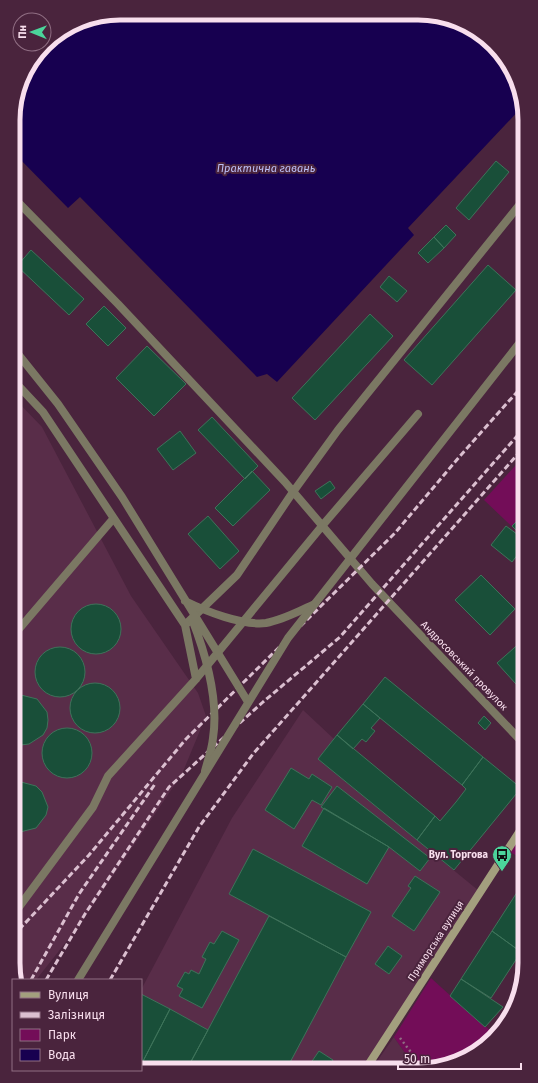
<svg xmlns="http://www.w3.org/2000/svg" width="538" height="1083" viewBox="0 0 538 1083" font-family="'Fira Sans',sans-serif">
<rect width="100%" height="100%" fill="#4a243d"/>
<!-- built -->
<path fill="#592d49" d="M14 398 42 427 131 596 198 693 206 716 182 774 81 923 36 980H16L13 963Z
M303 710 334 739 318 759 479 891 364 1070 141 1069V990L232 818Z
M394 1037 417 1070H371Z"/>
<!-- green -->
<path fill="#730d58" d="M525 455V539L484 500Z
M525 826V860L508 851Z
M431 978 475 1018 495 1034 452 1064 417 1070 394 1037Z"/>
<!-- water -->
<path fill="#170050" d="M120 13 439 15 489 40 519 86 523 106 408 228 414 235 277 382 267 374 257 377 80 197 68 208 14 153V106L24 72 49 40 79 21Z"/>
<!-- building -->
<path fill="#194f39" stroke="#3e735a" d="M496 161 509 172 469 220 456 208Z
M446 225 456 235 444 248 434 237Z
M434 237 444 248 428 263 418 253Z
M31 250 84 299 69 315 17 266Z
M488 265 516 290 432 385 404 360Z
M389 276 407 291 397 302 380 287Z
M104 306 126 328 108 346 86 324Z
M370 314 393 336 315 420 292 398Z
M147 346 186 384 154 416 116 378Z
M212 417 258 466 245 479 198 430Z
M180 431 196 453 173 470 157 449Z
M252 471 270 490 233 526 215 508Z
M330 481 335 488 321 499 315 491Z
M525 513V539L512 526Z
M208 516 239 551 220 569 188 534Z
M506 526 525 540V545L512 562 491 545Z
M525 556V573L516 564Z
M481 575 515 609 490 635 455 600Z
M71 629a25 25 0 1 1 50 0a25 25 0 1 1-50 0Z
M522 641 525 645V694L497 663Z
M35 672a25 25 0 1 1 50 0a25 25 0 1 1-50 0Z
M385 677 483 757 462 785 363 704Z
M70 708a25 25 0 1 1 50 0a25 25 0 1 1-50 0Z
M21 695 37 699 47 712 48 720 47 728 43 735 29 744 21 745 13 742V697Z
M363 704 380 718 371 728 375 731 366 742 362 739 353 749 337 735Z
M484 716 491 723 485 730 478 723Z
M42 753a25 25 0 1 1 50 0a25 25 0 1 1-50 0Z
M337 735 435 816 417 840 318 759Z
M483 757 521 788 454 870 417 840 435 816 440 821 456 802 466 789 462 785Z
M291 768 309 779 312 774 332 787 321 805 312 800 294 829 265 810Z
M21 782 36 786 42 792 48 807 46 815 36 828 20 832 13 830V784Z
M337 786 430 858 420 871 389 847 321 807Z
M324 808 389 847 367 884 302 846Z
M253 849 371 912 346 957 229 894Z
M415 876 440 892 414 931 392 916 411 888 408 886Z
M525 880V946L521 952 492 931Z
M269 916 346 957 286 1070 187 1069Z
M222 931 239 940 202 1008 179 996 183 989 177 986 185 972 189 974 191 970 199 974 206 959 202 957 210 942 214 944Z
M492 931 521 952 491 998 461 979Z
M388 946 402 956 389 974 375 964Z
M461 979 503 1007 485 1027 450 996Z
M141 994 170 1009 141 1065Z
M170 1009 208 1030 187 1069H141V1065Z
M319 1051 333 1060 327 1070H306Z"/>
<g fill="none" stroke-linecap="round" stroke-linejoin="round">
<!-- path -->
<path stroke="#8f6d82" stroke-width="2.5" stroke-dasharray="2 3" stroke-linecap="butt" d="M400 1038 424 1069"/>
<!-- lane -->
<path stroke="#7b7863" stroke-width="8" d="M14 198 118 304 285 482 372 584 388 601
M14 381 43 412 185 625 196 679
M185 625 237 575 293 492 338 430 525 198
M13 636 113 519
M13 915 93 807 108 776 196 679 322 526 418 414"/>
<!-- street -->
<path stroke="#7b7863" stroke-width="8" d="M388 601 525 745"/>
<!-- secondary -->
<path stroke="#a39f7e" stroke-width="8" d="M365 1070 525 823"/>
<!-- rail -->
<path stroke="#dbbfd0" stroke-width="3" stroke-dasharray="6 3" stroke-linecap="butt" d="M13 936 89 855 186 739 395 533 460 456 525 383
M31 980 79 894 155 784
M46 980 85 914 169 787 263 702 340 637 525 427
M110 980 199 827 253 754 525 446"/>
<!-- lane-bridge -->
<path stroke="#7b7863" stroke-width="8" d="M14 349 58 404 122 497 248 702
M185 601C205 611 243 626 266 623 283 620 299 611 315 604
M192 619C206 655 219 699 213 738 212 749 208 760 205 771"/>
<!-- street-bridge -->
<path stroke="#7b7863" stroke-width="8" d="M78 980 288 638 525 336"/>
</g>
<!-- icons -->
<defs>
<g id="bus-pin" transform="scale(1)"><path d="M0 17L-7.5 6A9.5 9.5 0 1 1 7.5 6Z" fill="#4bd49b" stroke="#4a243d"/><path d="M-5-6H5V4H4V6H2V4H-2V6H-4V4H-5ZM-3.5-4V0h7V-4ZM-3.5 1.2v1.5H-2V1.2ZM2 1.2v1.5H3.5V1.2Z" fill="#111"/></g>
</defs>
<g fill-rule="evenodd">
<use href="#bus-pin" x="502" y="855"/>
</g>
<g text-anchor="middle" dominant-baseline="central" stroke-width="4" stroke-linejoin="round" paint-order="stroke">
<!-- street labels -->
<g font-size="10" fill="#f8deed" stroke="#4a243d">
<text transform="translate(464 666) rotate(46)">Андросовський провулок</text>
<text transform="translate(436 941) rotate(-57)">Приморська вулиця</text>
</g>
<!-- poi labels -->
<g font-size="10" font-weight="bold" fill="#f8deed" stroke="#4a243d" text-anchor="end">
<text x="488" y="855">Вул. Торгова</text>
</g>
<!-- water labels -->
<g font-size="11" font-style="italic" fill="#bcbff6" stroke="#4a243d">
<text x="266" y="168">Практична гавань</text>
</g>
</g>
<!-- crop -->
<path d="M0 0H538V1083H0ZM120 20H418A100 100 0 0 1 518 120V963A100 100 0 0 1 418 1063H120A100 100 0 0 1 20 963V120A100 100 0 0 1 120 20Z" fill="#4a243d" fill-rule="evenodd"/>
<path fill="none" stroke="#f8deed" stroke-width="5" d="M120 20H418A100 100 0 0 1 518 120V963A100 100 0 0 1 418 1063H120A100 100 0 0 1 20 963V120A100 100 0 0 1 120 20Z"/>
<!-- legend -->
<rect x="12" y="979" width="130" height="92" fill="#4a243d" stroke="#906e83"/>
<rect x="20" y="992" width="20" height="6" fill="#a39f7e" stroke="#906e83"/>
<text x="48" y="999" font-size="12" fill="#f8deed">Вулиця</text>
<rect x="20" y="1012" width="20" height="6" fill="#dbbfd0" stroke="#906e83"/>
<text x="48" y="1019" font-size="12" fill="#f8deed">Залізниця</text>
<rect x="20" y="1029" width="20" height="12" fill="#730d58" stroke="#906e83"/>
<text x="48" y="1039" font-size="12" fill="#f8deed">Парк</text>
<rect x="20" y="1049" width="20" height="12" fill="#170050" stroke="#906e83"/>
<text x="48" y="1059" font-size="12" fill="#f8deed">Вода</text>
<!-- north arrow -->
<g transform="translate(32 32) rotate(271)"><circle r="19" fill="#4a243d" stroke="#906e83"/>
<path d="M0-3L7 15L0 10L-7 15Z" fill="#4bd49b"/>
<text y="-6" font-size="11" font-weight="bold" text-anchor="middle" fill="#f8deed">Пн</text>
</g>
<!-- scale -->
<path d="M398 1063v6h123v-6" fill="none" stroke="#f8deed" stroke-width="2"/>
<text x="404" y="1063" font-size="12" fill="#f8deed" stroke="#4a243d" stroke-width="3" paint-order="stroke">50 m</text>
</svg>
